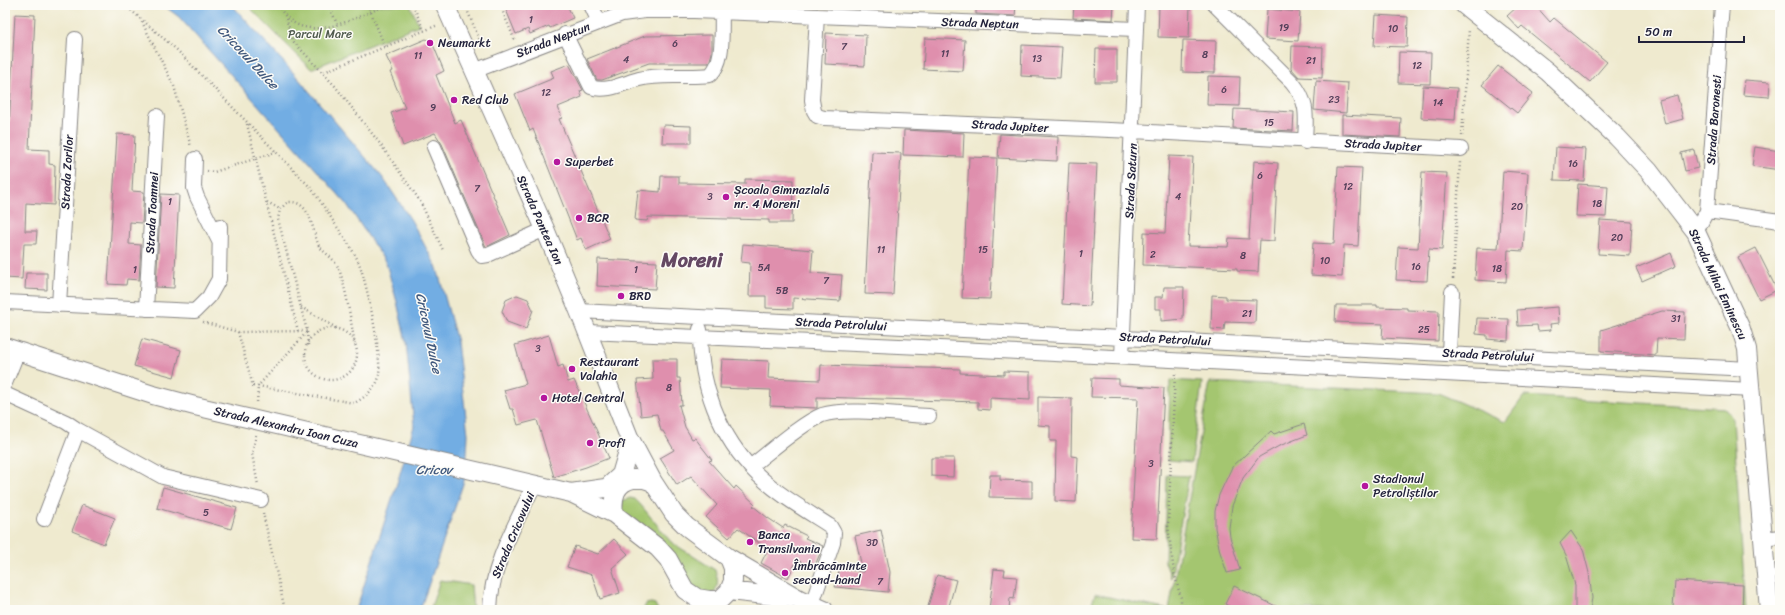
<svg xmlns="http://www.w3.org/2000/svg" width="1785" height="615" viewBox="0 0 1785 615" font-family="Sriracha,sans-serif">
<rect width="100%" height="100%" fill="#fdfcf7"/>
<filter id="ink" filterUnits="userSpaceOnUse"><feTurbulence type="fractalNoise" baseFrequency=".025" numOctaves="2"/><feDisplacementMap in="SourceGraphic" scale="8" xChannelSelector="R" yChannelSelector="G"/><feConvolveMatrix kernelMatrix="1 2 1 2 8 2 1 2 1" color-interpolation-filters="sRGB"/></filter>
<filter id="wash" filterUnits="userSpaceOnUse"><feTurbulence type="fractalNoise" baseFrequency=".012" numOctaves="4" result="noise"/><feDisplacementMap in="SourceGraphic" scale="16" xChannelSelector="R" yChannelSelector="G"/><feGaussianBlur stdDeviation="0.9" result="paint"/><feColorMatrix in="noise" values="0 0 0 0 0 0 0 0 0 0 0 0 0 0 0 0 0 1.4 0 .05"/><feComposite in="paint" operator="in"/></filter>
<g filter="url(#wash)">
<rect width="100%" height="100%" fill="#efeacf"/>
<!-- green -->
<path fill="#a4c670" stroke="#637456" d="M247 5H410L419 25 311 69Z
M1170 380 1202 382 1192 462 1168 460Z
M1210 382 1438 393 1505 422 1524 396 1725 408 1733 419 1746 610H1169Z
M1167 475 1189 476 1171 578 1165 562Z
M630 498 635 499 640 504 671 542 715 570C718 579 719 584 714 593L700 595 621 515 622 501Z
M440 580 471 585 473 610H430Z
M1095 594 1169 610H1090Z
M651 603 655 604 658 610H643L646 604Z"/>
<!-- water -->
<path fill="#72ade3" stroke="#4a688f" d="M163 5H232L297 77 383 178 411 220 437 268 457 342 468 434 466 475 420 610H356L398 480 414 426 406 342 397 302 386 263 346 203 179 17Z"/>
<g id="blocks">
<!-- building -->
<path fill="#df8fad" d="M504 5H567L573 18 550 28 549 26 530 34 528 29 516 34Z
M976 5H1016L1015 16 976 14Z
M1074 5H1114L1113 20 1073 18Z
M1159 5H1190L1189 38 1158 37Z
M1519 5H1535L1550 22 1554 18 1607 62 1590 82 1522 26 1519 29 1507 16Z
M1267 9 1300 12 1298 41 1265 39Z
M15 14 35 15 29 149 49 150V164L55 165 54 205 26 203 25 231H37L36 244H24L22 279 5 278V202Z
M1376 15 1408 17 1407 47 1374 46Z
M826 33 866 35 865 66 825 64Z
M712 35V53L709 63H649L602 80H597L587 59 645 36Z
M925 38 965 40 963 71 923 69Z
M426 39 432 42 444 71 436 75 455 123 461 120 510 235 486 247 442 144 435 133 403 146 391 113 405 108 390 72 393 71 386 56Z
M1183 40 1216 41 1215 73 1182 72Z
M1022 45 1062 47 1060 78 1021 76Z
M1292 46 1323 47 1322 78 1299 77 1291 68Z
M1096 49H1117V82H1095Z
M1399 52 1431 53 1430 84 1398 83Z
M569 64 583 90 580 91 582 97 558 107 562 118 559 119 610 239 586 250 581 238 577 240 533 129 530 131 515 94 554 78 551 71Z
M1498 66 1533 93 1517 113 1482 85Z
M1208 76 1240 77 1239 106 1207 105Z
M1745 80 1770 82 1769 97 1743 95Z
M1316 81 1348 83 1346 113 1314 110Z
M1423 86 1457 88 1455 120 1421 118Z
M1677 95 1683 119 1665 124 1659 100Z
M1234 109 1294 112 1293 131 1233 128Z
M1342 115 1401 118 1400 137 1342 134Z
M663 125 691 126V143H662Z
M904 130 964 133 963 157 903 155Z
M117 134 135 135 132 191 144 192 142 223 130 222 129 244 141 245 139 280 127 279 126 285 108 284Z
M1000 134 1058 137 1057 161 998 158Z
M1556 147 1586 149 1584 181 1554 180Z
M1755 147 1780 151V170L1752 166Z
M1694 150 1698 168 1685 171 1681 153Z
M872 152 901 153 893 295 865 294Z
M1169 156 1193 157 1188 246 1228 247 1229 238 1249 239 1254 161 1278 163 1274 241 1260 240 1258 272 1237 271V269L1143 265 1144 232 1165 233Z
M969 157 997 158 990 299 962 298Z
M1069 163 1097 164 1090 306 1062 304Z
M1338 167 1362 168 1358 246 1344 245 1342 277 1311 275 1313 243 1334 244Z
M1503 171 1528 173 1523 251 1508 250 1506 282 1475 280 1477 248 1498 249Z
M1422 172 1447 173 1442 250 1429 249 1427 281 1396 280 1398 247 1418 248Z
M661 176H679V183L745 184V179L793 180 792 223H769V220L648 217 647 221 635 220 638 190 660 192Z
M1578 184 1608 186 1606 217 1576 216Z
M161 194 179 195 174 288 156 287Z
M1600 220 1632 222 1630 256 1598 254Z
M743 244 813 250 811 273 842 275 840 301 793 298V309L766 308V296H749L750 263 741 262Z
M1756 248 1777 290 1759 299 1738 257Z
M1671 253 1676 266 1642 281 1636 268Z
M598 259 657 262 655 289 597 286Z
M26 273H47V290L25 289Z
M1164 287H1184L1183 319 1161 321V309H1155V297H1163Z
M517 295 528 299 533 310 526 329 507 322 502 311 506 300Z
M1212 295 1226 296V299L1256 300 1255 323 1225 322 1224 330 1211 329Z
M1336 305H1377V307L1407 308V310L1439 311 1438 341 1382 338 1383 324 1335 322Z
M1558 307 1559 323 1550 324 1551 330 1538 331 1537 325 1518 326 1517 310Z
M1662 311 1685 312 1684 339 1657 338 1656 355 1601 351V330Z
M1477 318 1509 319 1508 341 1487 339V335L1476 334Z
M549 335 558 367 563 365 568 382 574 380 609 458 586 467 554 477 537 420 518 425 513 409H510L504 390 526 384 515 345Z
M142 339 181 350 174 377 134 366Z
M652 359H677V378H680L682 405H679L685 427 692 439 695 438 712 460 709 461 734 489 736 486 755 504 753 506 768 518 783 528 785 525 807 536 805 538 823 546 814 568 797 560 788 578 761 563 768 549 738 528 729 538 706 517 717 505 691 476 677 485 660 458 674 450 663 431H661L657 414 641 416 637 380 653 379Z
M722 359 769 361 768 378 820 380 821 365 960 369V373L1004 375V371L1030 372V400L990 398V410L978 409V402L817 397V408L770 406 771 390 720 388Z
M1092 378 1119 379V385L1164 388 1157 539 1131 538 1138 398 1091 397Z
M1038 397 1072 398 1071 456 1078 457 1076 502 1055 501 1056 441H1050V426L1038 425Z
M1304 424 1307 435 1279 446 1259 457 1243 478 1232 506 1229 528 1230 537 1240 570 1227 573 1220 552 1215 528V511L1219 495 1232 467 1271 431 1274 434Z
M931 458H954L953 477 931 476Z
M990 475H1000V480L1032 481V498L989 497Z
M163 487 237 508 231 529 157 508Z
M82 505 115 518 104 544 72 531Z
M881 530 890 572 888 592 835 587 840 568 863 572 855 536Z
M1571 531 1583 549 1589 573 1592 598 1590 610H1575V585L1566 555 1560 543Z
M614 539 628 554 612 568 620 593 600 599 592 575 567 567 575 546 598 554Z
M994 569 1005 570 1004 576 1017 577 1014 599 1010 598 1009 610H989Z
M937 575 956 580 948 610H927Z
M1675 581 1743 585 1742 610 1673 607Z
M1234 586 1284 610H1236L1225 604Z"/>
</g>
</g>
<g filter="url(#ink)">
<use href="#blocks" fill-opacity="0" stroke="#888685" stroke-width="1"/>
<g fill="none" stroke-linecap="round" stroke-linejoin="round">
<!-- minor casing -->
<g stroke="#888685" stroke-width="16">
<path id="minor" d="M591 5 599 22
M1215 5 1292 82C1309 103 1306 116 1305 142
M817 16 812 100 814 111 817 116 824 118 1133 131 1461 149
M565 34 591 87C606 93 624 83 639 79 662 73 686 78 710 75 725 62 721 31 722 12
M474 71 622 14 645 11H694L1136 29
M434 147 478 250 482 256 488 255 545 229
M195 159 194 188 197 197 219 241
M1707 211 1780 221
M1696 232 1707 211 1722 5
M5 302 195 311 209 297 219 279 220 226
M59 305 75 39
M146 309 157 116
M579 311 1750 369
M700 329C699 383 719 437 758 475 779 495 805 510 830 526L834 533 833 543 812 604
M588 332 921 347 1752 390
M1449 353 1452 292
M1122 357 1137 5
M5 383 18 351
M5 394 66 422 78 430 44 519
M78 430 163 477 261 500
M750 467C768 453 802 423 822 415 846 407 902 415 929 416
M1763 539 1780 537
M490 610C491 564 516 524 535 483"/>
</g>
<!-- major casing -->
<g stroke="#888685" stroke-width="20">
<path id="major" d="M445 5 545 229 579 311 629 437 653 482
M1464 5 1548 72 1617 137 1649 171 1696 232 1741 329 1747 349 1769 610
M5 347 153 395 195 406 571 493 614 514
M633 479H644L653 482 674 514 687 527 729 558 733 568V581L729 591 720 600H709L697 598 685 590 668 559 658 548 614 514C612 498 615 483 633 479Z
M610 485 621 475 628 451
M571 493 619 486
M729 558 799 599 824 610
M729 591 791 598"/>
</g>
<!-- path -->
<path stroke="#888685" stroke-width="2.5" stroke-dasharray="1 3" stroke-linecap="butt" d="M125 5 177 50 310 187C320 200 328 213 337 227 345 239 355 252 360 266 367 285 384 363 378 380 374 390 363 399 354 403L258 386 257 404
M278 5C302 50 353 18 387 5
M329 5 337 24
M368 5 385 47
M413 5 424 31
M465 5 480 41
M500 5 515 41
M285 15 293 41 335 86 381 145 420 201 443 250
M140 18 174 86 191 147
M324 72 438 25
M247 124 298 331
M1462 136 1469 29
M207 171 214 172 276 152
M267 202 280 209
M1453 279 1460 162
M301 307 338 329
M203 322 238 332 307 331
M305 354a26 26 0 1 1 52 0a26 26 0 1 1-52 0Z
M238 332 253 386H258L307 332
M308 345 307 331 278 219 280 209 288 202C310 200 312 228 318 244 323 253 333 257 338 267 346 285 351 324 355 344
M1175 374 1168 525 1174 573 1181 598V610
M256 435 252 454 258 485
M263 513 285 610"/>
<!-- minor -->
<use href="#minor" stroke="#fff" stroke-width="14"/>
<!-- major -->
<use href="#major" stroke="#fff" stroke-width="18"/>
</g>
</g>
<!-- markers -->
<g fill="#b5179e" stroke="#fdfcf7" stroke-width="1.5">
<circle cx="430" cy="43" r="4"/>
<circle cx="454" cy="100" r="4"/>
<circle cx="557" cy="162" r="4"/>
<circle cx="726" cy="197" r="4"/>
<circle cx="579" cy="218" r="4"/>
<circle cx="621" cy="296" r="4"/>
<circle cx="572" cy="369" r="4"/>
<circle cx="544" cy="398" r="4"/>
<circle cx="590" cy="443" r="4"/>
<circle cx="1365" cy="486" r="4"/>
<circle cx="750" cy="542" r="4"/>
<circle cx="785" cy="573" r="4"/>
</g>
<g text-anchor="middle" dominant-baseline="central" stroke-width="3" stroke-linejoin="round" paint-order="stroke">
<!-- number labels -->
<g font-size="10" fill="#513d58">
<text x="531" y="20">1</text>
<text x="1284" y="28">19</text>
<text x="1393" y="29">10</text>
<text x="675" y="44">6</text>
<text x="844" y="47">7</text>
<text x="945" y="54">11</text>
<text x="1205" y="55">8</text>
<text x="418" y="56">11</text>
<text x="1037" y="59">13</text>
<text x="626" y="60">4</text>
<text x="1311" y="61">21</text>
<text x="1417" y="66">12</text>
<text x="1224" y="90">6</text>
<text x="546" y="93">12</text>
<text x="1334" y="100">23</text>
<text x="1438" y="103">14</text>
<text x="433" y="108">9</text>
<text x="1269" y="123">15</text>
<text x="1573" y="164">16</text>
<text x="1260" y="176">6</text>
<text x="1348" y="187">12</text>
<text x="477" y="189">7</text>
<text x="710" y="197">3</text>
<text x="1178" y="197">4</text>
<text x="170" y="202">1</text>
<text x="1597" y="204">18</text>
<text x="1517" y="207">20</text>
<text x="1617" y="238">20</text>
<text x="881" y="250">11</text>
<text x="983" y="250">15</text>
<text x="1081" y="254">1</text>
<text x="1153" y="255">2</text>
<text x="1243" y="256">8</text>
<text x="1325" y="261">10</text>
<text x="1416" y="267">16</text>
<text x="764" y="268">5A</text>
<text x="1497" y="269">18</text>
<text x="135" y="270">1</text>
<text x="636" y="270">1</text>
<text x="826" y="281">7</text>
<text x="782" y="291">5B</text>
<text x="1247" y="314">21</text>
<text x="1676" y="319">31</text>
<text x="1424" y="330">25</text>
<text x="538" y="349">3</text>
<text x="669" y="388">8</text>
<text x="1151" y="464">3</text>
<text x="206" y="513">5</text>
<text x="872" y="543">3D</text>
<text x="880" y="582">7</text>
</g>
<!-- street labels -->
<g font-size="12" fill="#22223b" stroke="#fdfcf7">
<text transform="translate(980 23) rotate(2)">Strada Neptun</text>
<text transform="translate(553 40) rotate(-21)">Strada Neptun</text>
<text transform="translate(1714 120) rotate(-86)">Strada Baronesti</text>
<text transform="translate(1010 126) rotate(3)">Strada Jupiter</text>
<text transform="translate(1383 145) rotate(3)">Strada Jupiter</text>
<text transform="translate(67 172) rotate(-87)">Strada Zorilor</text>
<text transform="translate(1131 181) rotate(-87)">Strada Saturn</text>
<text transform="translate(152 213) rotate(-87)">Strada Toamnei</text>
<text transform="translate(540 220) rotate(66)">Strada Pantea Ion</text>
<text transform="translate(1718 284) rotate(65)">Strada Mihai Eminescu</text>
<text transform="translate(841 324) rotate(3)">Strada Petrolului</text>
<text transform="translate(1165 339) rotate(3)">Strada Petrolului</text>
<text transform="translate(1488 355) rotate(3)">Strada Petrolului</text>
<text transform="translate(286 427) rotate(13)">Strada Alexandru Ioan Cuza</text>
<text transform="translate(513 535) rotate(-67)">Strada Cricovului</text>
</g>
<!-- park labels -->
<g font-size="12" fill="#505b4e" stroke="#fdfcf7">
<text x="320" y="34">Parcul Mare</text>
</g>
<!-- poi labels -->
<g font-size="12" fill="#22223b" stroke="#fdfcf7" text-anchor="start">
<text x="438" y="43">Neumarkt</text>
<text x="462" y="100">Red Club</text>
<text x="565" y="162">Superbet</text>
<text x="734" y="190">Școala Gimnazială<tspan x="734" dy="14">nr. 4 Moreni</tspan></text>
<text x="587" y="218">BCR</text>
<text x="629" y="296">BRD</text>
<text x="580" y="362">Restaurant<tspan x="580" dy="14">Valahia</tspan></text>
<text x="552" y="398">Hotel Central</text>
<text x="598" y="443">Profi</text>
<text x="1373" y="479">Stadionul<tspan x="1373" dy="14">Petroliștilor</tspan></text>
<text x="758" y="535">Banca<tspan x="758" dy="14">Transilvania</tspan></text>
<text x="793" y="566">Îmbrăcăminte<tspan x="793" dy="14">second-hand</tspan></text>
</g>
<!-- water labels -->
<g font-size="13" font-style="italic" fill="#425a7e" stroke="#fdfcf7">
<text transform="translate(248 57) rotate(47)">Cricovul Dulce</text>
<text transform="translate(429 333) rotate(78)">Cricovul Dulce</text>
<text x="434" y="469">Cricov</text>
</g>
<!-- town labels -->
<g font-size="20" font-weight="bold" fill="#644863" stroke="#fdfcf7">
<text x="692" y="260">Moreni</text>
</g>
</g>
<!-- margin -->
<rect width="1785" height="615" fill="none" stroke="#fdfcf7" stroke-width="20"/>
<!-- scale -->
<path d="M1639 36v6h105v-6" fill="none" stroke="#22223b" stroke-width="2"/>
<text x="1645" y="36" font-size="12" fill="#22223b" stroke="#fdfcf7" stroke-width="3" paint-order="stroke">50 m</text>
</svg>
